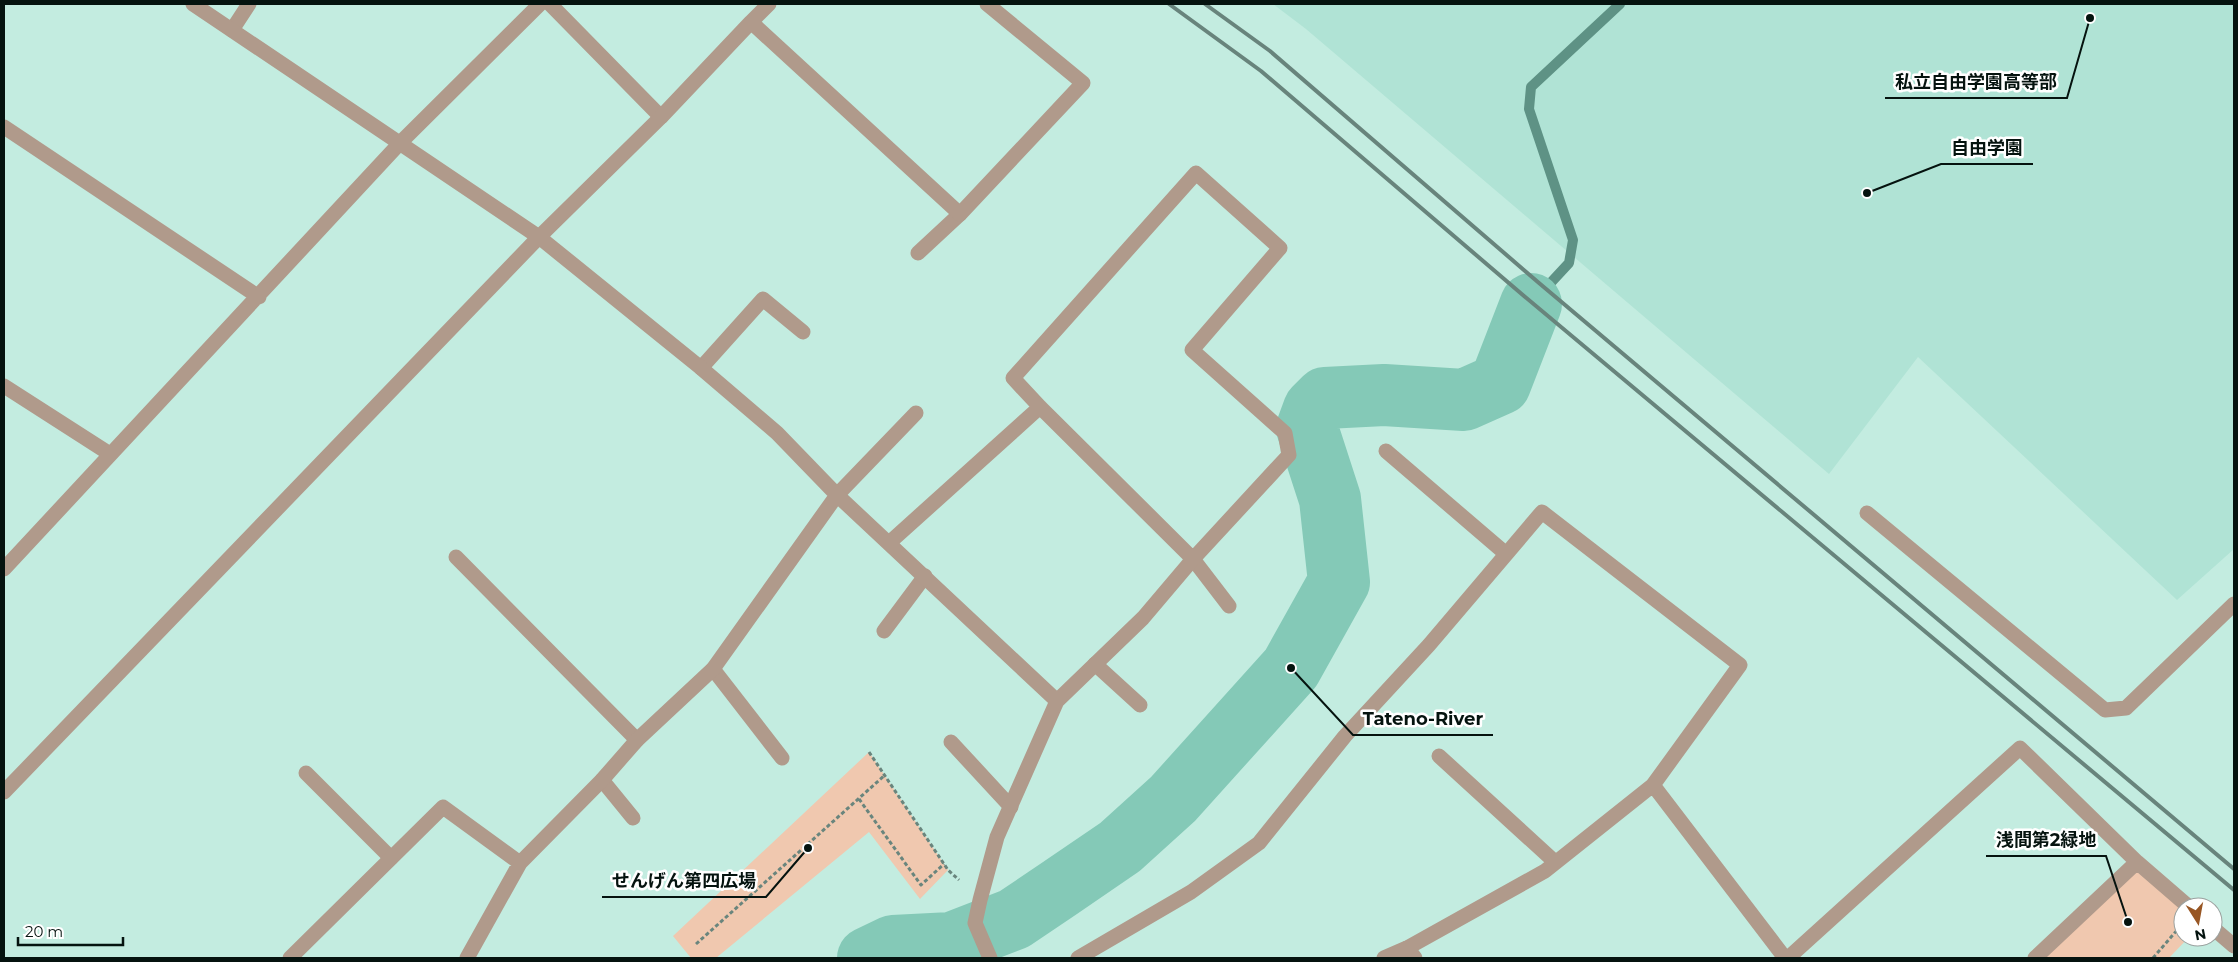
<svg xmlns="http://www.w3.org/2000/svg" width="2238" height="962" viewBox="0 0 2238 962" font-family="Montserrat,'Noto Sans JP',sans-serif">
<rect width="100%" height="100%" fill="#c3ece0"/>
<!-- built -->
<path fill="#b0e3d5" d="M1273 4H2234V549L2177 600 1918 357 1829 474 1306 29Z"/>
<!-- green -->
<path fill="#f0c8af" d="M869 752 948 870 920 899 869 832 716 958H691L673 936Z
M2137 862 2183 907V937H2189L2169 958H2046L2041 952Z"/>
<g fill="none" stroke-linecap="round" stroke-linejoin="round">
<!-- stream -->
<path stroke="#5e9285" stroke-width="10" d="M1531 304 1569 263 1573 240 1529 109 1531 87 1620 4"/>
<!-- river -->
<path stroke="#84c9b7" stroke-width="62" d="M868 958 893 946 952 943 1014 919 1060 888 1120 847 1173 799 1291 668 1339 582 1330 499 1307 428 1314 409 1325 398 1384 395 1464 400 1500 384 1531 304"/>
<!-- path -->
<path stroke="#69857d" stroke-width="3" stroke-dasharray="4 2.5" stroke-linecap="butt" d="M869 752 948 870 959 880
M859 799 921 885 944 864
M696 944 885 775
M2153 958 2178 929"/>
<!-- service -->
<path stroke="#b09a8b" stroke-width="15" d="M550 4 661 117
M232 30 249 4
M918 253 960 214
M701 368 763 299 803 332
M837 495 916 413
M456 557 637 740
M1193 559 1229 606
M884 631 925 576
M1095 664 1140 705
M713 669 782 758
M951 742 1011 807
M1439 756 1555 862
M306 773 391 858
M602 780 633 818
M1407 948 1415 958"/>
<!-- minor -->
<path stroke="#b09a8b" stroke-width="15" d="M193 4 539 237 701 368 777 433 837 495 1057 701 997 837 980 900 975 923 990 958
M751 22 769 4
M4 127 259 297
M4 386 110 454
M1386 451 1505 553
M1867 513 2105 710 2126 708 2234 604
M889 543 1040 407
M4 569 400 143 540 4
M1057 701 1143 618 1193 559 1289 455 1285 433 1192 350 1280 248 1196 173 1013 378 1040 407 1193 559
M1653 785 1785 958
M4 792 539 237 661 117 751 22 960 214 1083 83 987 4
M2213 928 2234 946
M290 958 443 807 520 863
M467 958 520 863 602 780 637 740 713 669 837 495
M1078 958 1191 892 1259 843 1345 736 1429 645 1542 512 1740 665 1653 785 1545 871 1407 948 1384 958
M1788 958 2020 748 2137 862
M2035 958 2137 862 2189 907"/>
<!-- rail -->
<path stroke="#68847c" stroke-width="4" d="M1169 4 1261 71 1524 296 2234 890
M1205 4 1270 51 1539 283 2234 869"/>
</g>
<!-- callouts -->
<path fill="none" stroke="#05130f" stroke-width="2" d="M2090 18L2067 98H1885M1867 193L1941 164H2033M1291 668L1353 735H1493M2128 922L2106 856H1986M808 848L766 897H602"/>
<g fill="#05130f" stroke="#fff" stroke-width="2">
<circle cx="2090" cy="18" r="5"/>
<circle cx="1867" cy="193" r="5"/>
<circle cx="1291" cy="668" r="5"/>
<circle cx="2128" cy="922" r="5"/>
<circle cx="808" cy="848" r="5"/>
</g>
<g font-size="18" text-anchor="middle" font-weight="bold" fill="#05130f" stroke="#fff" stroke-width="5" stroke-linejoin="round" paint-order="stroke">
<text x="1976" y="88">私立自由学園高等部</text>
<text x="1987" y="154">自由学園</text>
<text x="1423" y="725">Tateno-River</text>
<text x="2046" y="846">浅間第2緑地</text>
<text x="684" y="887">せんげん第四広場</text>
</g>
<!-- border -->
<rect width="2238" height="962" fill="none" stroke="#05130f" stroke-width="10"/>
<!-- north arrow -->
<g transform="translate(2198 922) rotate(169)"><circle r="24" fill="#ffffff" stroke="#9ba19f"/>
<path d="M0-4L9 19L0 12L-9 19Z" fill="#985624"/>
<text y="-8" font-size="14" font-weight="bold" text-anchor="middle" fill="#05130f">N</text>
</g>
<!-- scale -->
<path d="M18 937v8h105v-8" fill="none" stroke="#05130f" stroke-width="2.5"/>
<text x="25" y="937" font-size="15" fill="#05130f" stroke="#ffffff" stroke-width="4" paint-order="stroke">20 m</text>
</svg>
